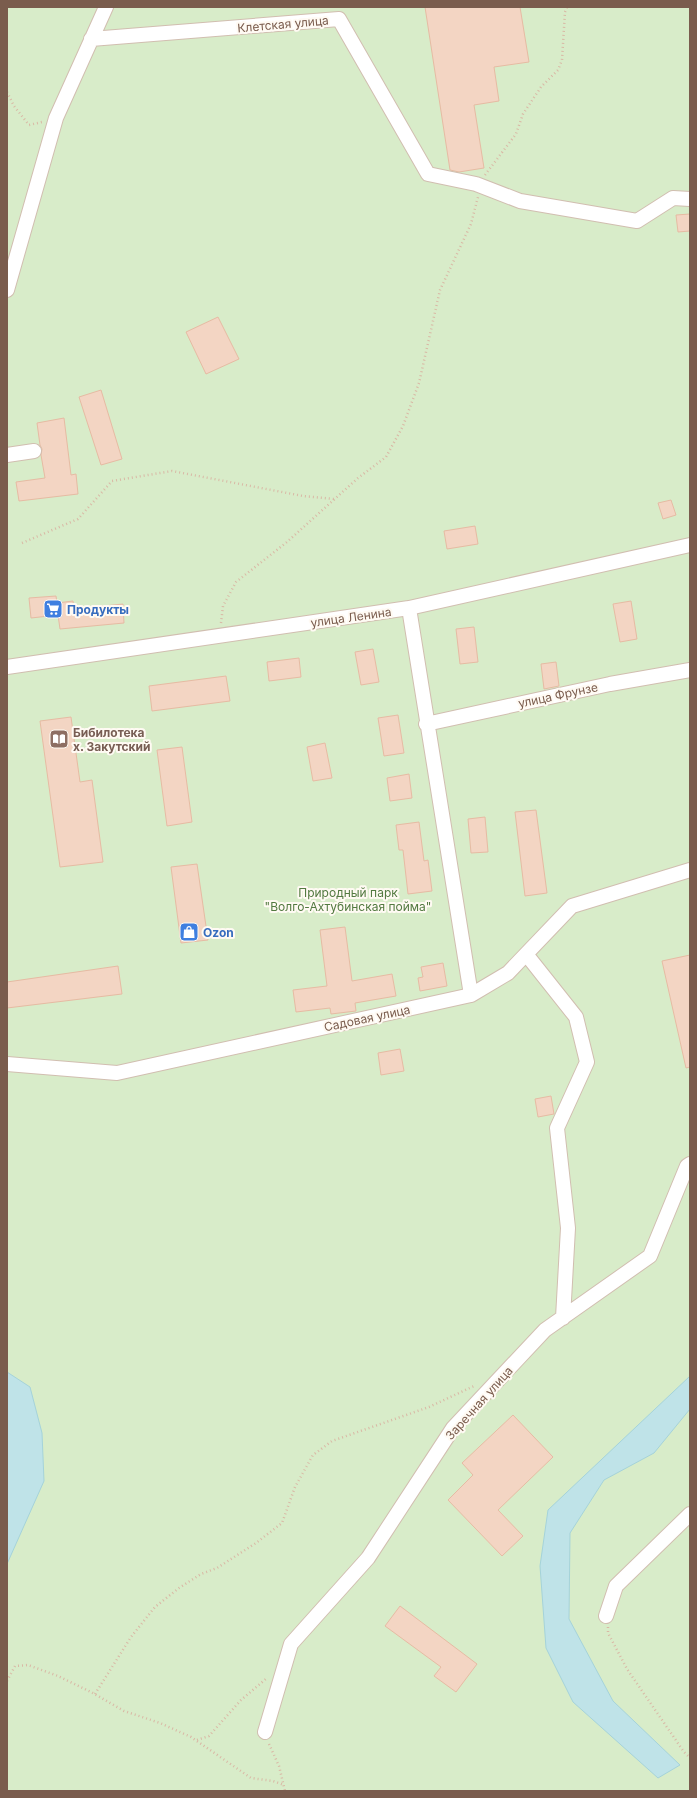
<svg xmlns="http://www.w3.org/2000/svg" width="697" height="1798" viewBox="0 0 697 1798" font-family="Inter,sans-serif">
<rect width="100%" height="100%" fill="#fdf6ec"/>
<!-- green -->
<path fill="#d8ecc9" d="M7 7H690V1791H7Z"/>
<!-- water -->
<path fill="#bfe3e8" stroke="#a5d3da" d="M7 1372 30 1387 42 1433 44 1481 7 1564Z
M690 1376V1409L654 1453 604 1480 570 1533 569 1619 613 1701 680 1765 658 1778 573 1702 546 1648 540 1566 548 1510Z"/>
<!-- building -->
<path fill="#f3d5c3" stroke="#e6bba3" d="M425 7H520L529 62 494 67 499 101 474 105 484 168 459 172 450 170Z
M690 214V231L678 232 676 215Z
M218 317 239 359 206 374 186 332Z
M101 390 122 459 101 465 79 397Z
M64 418 71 475 76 474 78 494 19 501 16 482 45 478 41 455 42 449 40 445 37 423Z
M671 500 676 515 663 519 658 503Z
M475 526 478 544 447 549 444 531Z
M56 596 57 603 73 601 74 609 123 604 124 623 60 629 58 615 31 618 29 598Z
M631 601 637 639 620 642 613 604Z
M474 627 478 662 460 664 456 629Z
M373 649 379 682 361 685 355 652Z
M299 658 301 677 269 681 267 662Z
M556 662 559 686 544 689 541 664Z
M226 676 230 701 152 711 149 686Z
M398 715 404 753 384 756 378 718Z
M71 717 80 782 92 780 103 862 60 867 40 721Z
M325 743 332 778 313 781 307 747Z
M182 747 192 822 167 826 157 750Z
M409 774 412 798 390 801 387 778Z
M536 810 547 893 525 896 515 812Z
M485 817 488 852 471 853 468 819Z
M419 822 424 861 428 860 432 891 408 894 403 850H399L396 825Z
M197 864 208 940 181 943 171 867Z
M345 927 352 981 392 974 396 996 355 1003 356 1011 331 1014 330 1008 296 1012 293 990 327 986 320 930Z
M690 955V1067L686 1068 662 961Z
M443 963 447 986 420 991 418 978 423 977 421 967Z
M118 966 122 994 7 1008V982Z
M400 1049 404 1071 381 1075 378 1053Z
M551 1096 554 1114 538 1117 535 1099Z
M513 1415 553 1457 498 1510 523 1536 502 1556 448 1500 473 1475 462 1463Z
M400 1606 477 1664 456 1692 434 1676 441 1667 385 1626Z"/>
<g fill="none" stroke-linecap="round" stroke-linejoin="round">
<!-- minor casing -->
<g stroke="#d1beb0" stroke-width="16">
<path id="minor" d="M91 39 339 19 428 174 476 184 520 201 637 221 673 198 690 199
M7 290 56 118 106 7
M7 455 34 451
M409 608 471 995
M7 667 409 608 690 545
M426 724 610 684 690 670
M526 954 576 1017 587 1062 557 1128 568 1228 563 1318
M7 1064 117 1073 471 995 508 973 572 906 690 870
M606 1616 616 1586 690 1514
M265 1732 291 1644 368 1558 453 1428 545 1330 650 1256 687 1166 690 1164"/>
</g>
<!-- path -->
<path stroke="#d9b8a5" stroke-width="2.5" stroke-dasharray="1 3" stroke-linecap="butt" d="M7 92 14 106 29 125 42 122
M485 175 516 134 523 114 541 87 558 70 562 60 565 12 567 7
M22 543 78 519 112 481 172 471 303 496 334 499
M221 623 223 606 236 582 287 542 358 478 386 457 403 426 419 383 440 290 471 224 478 197
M608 1627V1633L627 1669 684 1752 690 1758
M7 1681 15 1666 28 1665 58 1676 91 1692 124 1711 160 1723 191 1737 251 1778 273 1781 284 1785
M95 1694 131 1637 155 1607 179 1588 201 1574 217 1568 256 1543 282 1523 295 1487 313 1455 332 1441 429 1407 474 1386
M197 1740 209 1736 241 1700 267 1678
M269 1744 279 1766 285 1791"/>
<!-- minor -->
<use href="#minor" stroke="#fff" stroke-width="14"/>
</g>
<!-- icons -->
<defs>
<g id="supermarket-square" transform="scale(1)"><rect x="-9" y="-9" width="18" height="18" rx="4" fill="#3f7fe0" stroke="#fffaf3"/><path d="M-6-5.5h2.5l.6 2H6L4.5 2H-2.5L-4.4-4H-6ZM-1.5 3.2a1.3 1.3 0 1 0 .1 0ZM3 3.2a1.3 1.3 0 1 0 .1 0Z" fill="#fff"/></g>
<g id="library-square" transform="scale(1)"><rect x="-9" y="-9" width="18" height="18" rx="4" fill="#8d6e63" stroke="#fffaf3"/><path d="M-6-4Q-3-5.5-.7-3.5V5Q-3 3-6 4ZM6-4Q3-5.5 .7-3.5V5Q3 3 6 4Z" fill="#fff"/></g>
<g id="shop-square" transform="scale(1)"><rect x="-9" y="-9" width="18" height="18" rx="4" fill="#3f7fe0" stroke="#fffaf3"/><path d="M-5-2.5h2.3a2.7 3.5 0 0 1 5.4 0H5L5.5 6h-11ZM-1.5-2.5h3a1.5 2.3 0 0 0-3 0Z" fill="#fff"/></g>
</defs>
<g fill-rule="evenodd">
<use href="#supermarket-square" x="53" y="609"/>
<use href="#library-square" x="59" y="739"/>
<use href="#shop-square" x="189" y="932"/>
</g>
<g text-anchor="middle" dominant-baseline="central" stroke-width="4" stroke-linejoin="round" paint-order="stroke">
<!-- street labels -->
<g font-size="12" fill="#7a5c4d" stroke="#fffaf3">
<text transform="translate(283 24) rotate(-5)">Клетская улица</text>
<text transform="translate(351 617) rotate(-8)">улица Ленина</text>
<text transform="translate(558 695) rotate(-12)">улица Фрунзе</text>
<text transform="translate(367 1018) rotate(-12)">Садовая улица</text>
<text transform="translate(479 1403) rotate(-48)">Заречная улица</text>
</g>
<!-- shop labels -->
<g font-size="12" font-weight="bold" fill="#366cbe" stroke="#fffaf3" text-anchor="start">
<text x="67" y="609">Продукты</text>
<text x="203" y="932">Ozon</text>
</g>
<!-- education labels -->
<g font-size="12" font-weight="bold" fill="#785e54" stroke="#fffaf3" text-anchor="start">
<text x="73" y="732">Бибилотека<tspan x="73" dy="14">х. Закутский</tspan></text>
</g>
<!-- park labels -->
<g font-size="12" fill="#537a41" stroke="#fffaf3">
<text x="348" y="892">Природный парк<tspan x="348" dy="14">"Волго-Ахтубинская пойма"</tspan></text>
</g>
</g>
<!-- border -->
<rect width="697" height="1798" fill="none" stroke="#7a5c4d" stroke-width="16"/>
</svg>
